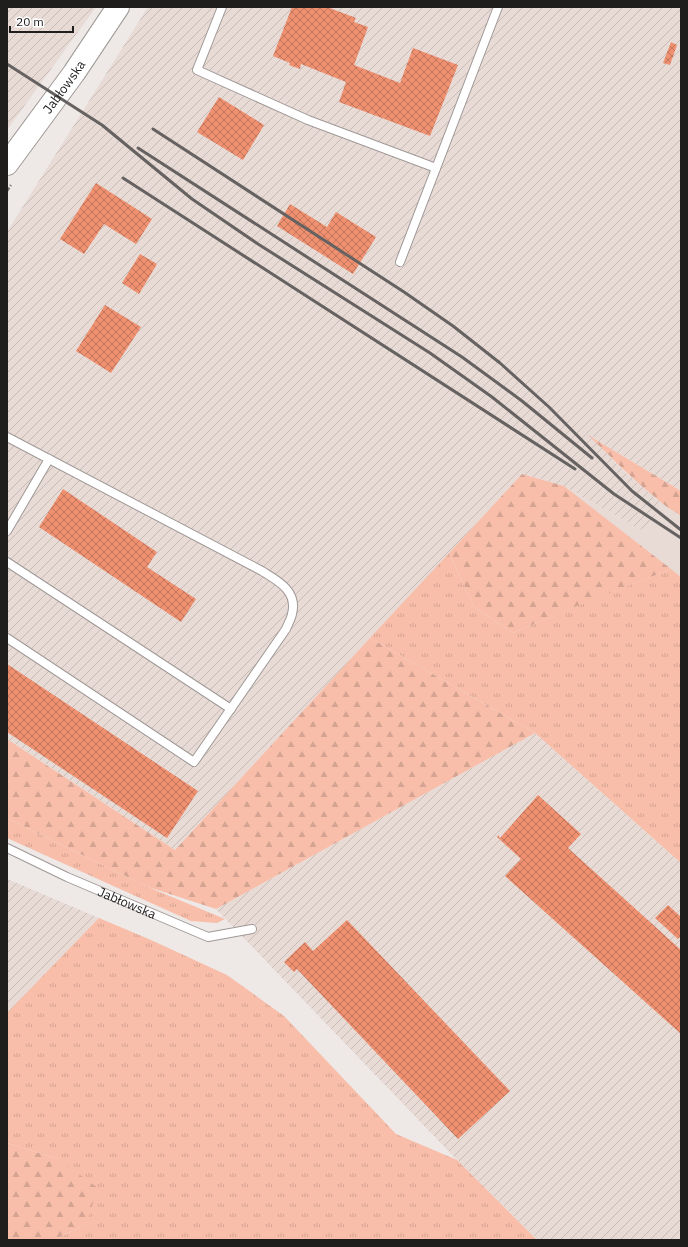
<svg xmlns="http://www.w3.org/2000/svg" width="688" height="1247" viewBox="0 0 688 1247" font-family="'IBM Plex Sans',sans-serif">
<defs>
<pattern id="industrial-furrows" width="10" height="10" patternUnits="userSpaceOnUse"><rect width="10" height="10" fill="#e8dad5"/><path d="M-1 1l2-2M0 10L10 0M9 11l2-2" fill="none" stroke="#c7bbb6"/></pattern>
<pattern id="grass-tufts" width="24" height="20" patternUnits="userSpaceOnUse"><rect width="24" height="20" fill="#f8beaa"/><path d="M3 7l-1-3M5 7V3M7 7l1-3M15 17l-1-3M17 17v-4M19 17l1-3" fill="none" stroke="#d4a392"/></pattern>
<pattern id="forest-firs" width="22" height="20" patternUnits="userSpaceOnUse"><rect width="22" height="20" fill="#f8beaa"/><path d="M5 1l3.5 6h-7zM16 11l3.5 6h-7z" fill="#d4a392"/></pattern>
<pattern id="building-cross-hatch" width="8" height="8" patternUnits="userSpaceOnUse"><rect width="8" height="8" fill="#ef9171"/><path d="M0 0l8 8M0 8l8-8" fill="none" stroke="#c1765c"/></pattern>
</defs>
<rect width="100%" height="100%" fill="#eee8e6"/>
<!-- built -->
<path fill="#e8dad5" d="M627 474 681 506V577L564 486 645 532 662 504Z"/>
<!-- industrial -->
<path fill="url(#industrial-furrows)" d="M7 7H96L7 130Z
M148 7H681V491L590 436 627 474 662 504 645 532 564 486 522 474 175 850 7 739V232Z
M535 733 681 863V1240H537L457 1160 216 909Z
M7 879 99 918 7 1015Z"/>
<!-- grass -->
<path fill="url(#grass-tufts)" d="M449 553 474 607 513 633 583 603 671 569 681 577V863L535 733 370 638Z
M7 818 148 887 225 919 217 923 191 921 7 838Z
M99 918 151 940 227 975 284 1016 396 1134 457 1160 537 1240H54L86 1224 58 1159 7 1143V1013Z"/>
<!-- forest -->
<path fill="url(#forest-firs)" d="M588 435 681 491V516C675 511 667 508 661 502 635 482 612 458 588 435Z
M522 474 564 486 671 569 584 603 513 633 474 607 449 553Z
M370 638 535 733 216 909 148 887 7 818V739L175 850Z
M7 1143 58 1159 98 1188 86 1224 54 1240H7Z"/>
<!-- building -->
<path fill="url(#building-cross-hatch)" d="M292 7H327L356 18 354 22 368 27 354 65 400 83 413 48 458 65 430 136 339 102 346 82 301 64 300 69 289 65 290 63 273 56Z
M671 42 677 45 670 65 663 63Z
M219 97 264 125 243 160 197 132Z
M96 183 152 219 136 244 104 224 84 254 60 239Z
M290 204 327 227 336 212 376 237 353 274 277 226Z
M140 254 157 264 139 294 122 283Z
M105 305 141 327 111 373 76 351Z
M63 489 157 552 147 567 196 599 181 622 39 527Z
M7 664 198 791 167 838 7 732Z
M538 795 581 834 568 848 681 950V1034L505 876 521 859 497 837 498 835 500 838Z
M668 905 681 917V936L678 939 655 918Z
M347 920 510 1091 458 1139 297 969 294 972 284 962 305 942 313 951Z"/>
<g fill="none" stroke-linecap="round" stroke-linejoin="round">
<!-- service casing -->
<g stroke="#9f9997" stroke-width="10">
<g id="service">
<path d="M222 7 197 70 308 120 436 168"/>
<path d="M400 262 498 7"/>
<path d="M7 437 262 571C278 581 298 591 292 614 291 619 288 624 286 629L194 762 7 638"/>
<path d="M7 531 49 459"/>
<path d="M7 562 231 709"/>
<path id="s1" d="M7 848 67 877 208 937 252 929"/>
</g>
</g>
<!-- secondary casing -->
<g stroke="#9f9997" stroke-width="24">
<g id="secondary">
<path id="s2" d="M7 164 74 73 118 7"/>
</g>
</g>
<!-- path -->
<path stroke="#7f7b7a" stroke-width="2.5" stroke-dasharray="4 2" stroke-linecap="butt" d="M7 191 11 185"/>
<!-- service -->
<use href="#service" stroke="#fff" stroke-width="8"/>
<!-- secondary -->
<use href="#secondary" stroke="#fff" stroke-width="22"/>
<!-- rail -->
<path stroke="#656261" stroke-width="3" d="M7 64 102 125 192 199 258 244 430 353 492 397 614 494 681 538
M153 129 404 292 453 326 500 363 549 407 632 491 681 530
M138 148 462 357 522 401 592 458
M123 178 575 469"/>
</g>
<g text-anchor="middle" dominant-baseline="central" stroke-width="4" stroke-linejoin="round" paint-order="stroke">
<!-- street labels -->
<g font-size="13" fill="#201e1d" stroke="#fff">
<text stroke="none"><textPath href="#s2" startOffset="96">Jabłowska</textPath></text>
<text stroke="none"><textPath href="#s1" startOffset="132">Jabłowska</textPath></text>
</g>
</g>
<!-- border -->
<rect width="688" height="1247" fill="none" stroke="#201e1d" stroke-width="16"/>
<!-- scale -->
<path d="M10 26v6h63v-6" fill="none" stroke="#201e1d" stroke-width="2"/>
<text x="16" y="26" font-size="12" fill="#201e1d" stroke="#ffffff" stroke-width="3" paint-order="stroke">20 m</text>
</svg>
